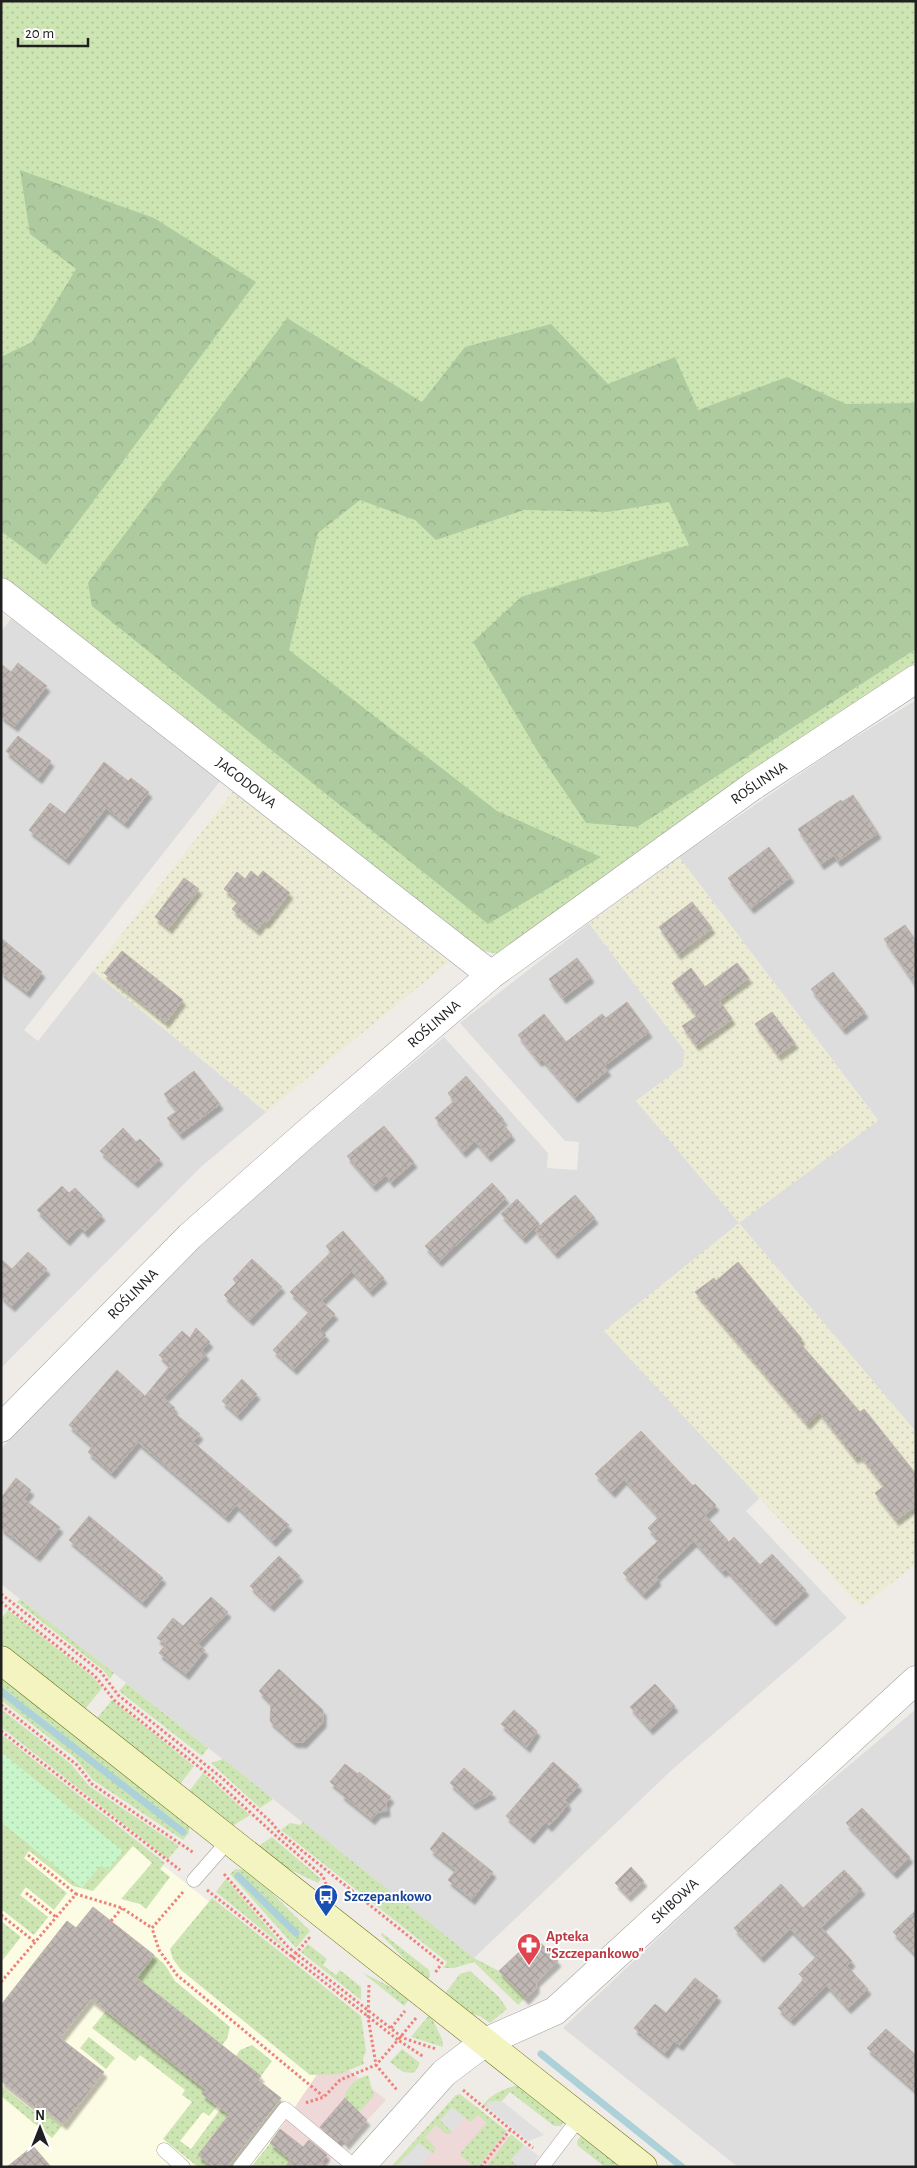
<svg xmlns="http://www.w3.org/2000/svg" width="917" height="2168" viewBox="0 0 917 2168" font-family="'Alegreya Sans',sans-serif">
<defs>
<pattern id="farmland-dots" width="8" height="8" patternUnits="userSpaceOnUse" patternTransform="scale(1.25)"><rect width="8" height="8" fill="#ececd4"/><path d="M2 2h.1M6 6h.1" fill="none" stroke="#cacab6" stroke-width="1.8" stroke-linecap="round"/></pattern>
<pattern id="grass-dots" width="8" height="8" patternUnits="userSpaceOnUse" patternTransform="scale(1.25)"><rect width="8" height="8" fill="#cde5b2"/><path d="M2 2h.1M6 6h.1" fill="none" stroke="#b0c499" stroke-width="1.8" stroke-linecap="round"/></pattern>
<pattern id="forest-crowns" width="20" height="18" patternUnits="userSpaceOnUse" patternTransform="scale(1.25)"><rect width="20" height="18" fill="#aecba0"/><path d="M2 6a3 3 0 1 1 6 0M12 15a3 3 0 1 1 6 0" fill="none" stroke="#95ae8a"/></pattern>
<pattern id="park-dots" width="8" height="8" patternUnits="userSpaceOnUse" patternTransform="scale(1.25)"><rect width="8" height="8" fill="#c9f5ca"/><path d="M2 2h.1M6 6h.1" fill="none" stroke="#acd2ad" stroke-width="1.8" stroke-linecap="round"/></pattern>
<pattern id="building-cross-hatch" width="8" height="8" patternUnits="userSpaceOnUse" patternTransform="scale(1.25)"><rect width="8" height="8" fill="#c0b8b4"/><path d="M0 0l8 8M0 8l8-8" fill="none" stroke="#a59e9a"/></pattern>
<filter id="shadow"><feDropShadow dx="3" dy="5.5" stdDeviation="1" flood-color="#0004"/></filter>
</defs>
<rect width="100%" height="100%" fill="#efece7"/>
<!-- residential -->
<path fill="#dedddd" d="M13 616 221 780 24 1030 38 1041 93 971 266 1112 201 1167 1 1368V632Z
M916 700V1432L739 1223 759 1499 746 1511 847 1618 674 1768 474 1958 1 1584V1449L104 1341 242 1206 444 1037 548 1153 547 1168 577 1170 579 1142 565 1141 460 1023 589 923 685 1051 683 1066 636 1101 878 1120 679 857 838 748Z
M916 1709V2167H738L563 2028 770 1832Z"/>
<!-- commercial -->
<path fill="#eed8d8" d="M330 2055 386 2100 323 2167H254Z
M456 2095 546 2167H391Z"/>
<!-- education -->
<path fill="#fcfbe3" d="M1 1738 356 2017 254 2167H1Z"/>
<!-- farmland -->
<path fill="url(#farmland-dots)" d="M234 790 449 962 266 1112 93 971Z
M679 857 878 1121 739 1223 916 1432V1564L861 1607 604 1331 739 1223 636 1101 683 1066 685 1051 589 923Z"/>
<!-- grass -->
<path fill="url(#grass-dots)" d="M1 1H916V662L799 740 504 955 473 949 1 579Z
M20 1599 114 1673 110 1679 103 1670 17 1602Z
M8 1610 93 1677 102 1688 86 1708 81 1709 1 1646V1619Z
M1 1673 189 1821V1833L183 1840 93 1780 75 1758 1 1700Z
M126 1683 208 1748 202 1756 119 1691Z
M112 1700 194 1766 181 1783H176L99 1723 98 1717Z
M1 1709 71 1764 89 1786 179 1846 168 1859 1 1727Z
M1 1734 165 1863 160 1869 170 1877 146 1909 140 1904 121 1899 152 1863 133 1846 93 1891 73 1886 29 1851 24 1858 67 1893 54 1910 26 1887 20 1895 48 1917 34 1935 1 1909Z
M223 1759 273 1799 260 1808 211 1763Z
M203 1773 250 1815 234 1825H229L190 1795V1790Z
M303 1822 474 1958 499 1971 525 1998 518 2005 474 1962 454 1968H443L447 1962 281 1830 290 1823 300 1825Z
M272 1837 321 1879 318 1883 278 1864 260 1849V1845Z
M235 1869 249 1870 310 1931 296 1948 230 1874Z
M226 1879 286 1949 216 1892Z
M212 1898 361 2016 366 2051 363 2059 364 2064 339 2074 310 2075 181 1970 173 1959 170 1949Z
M1 1921 21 1937 1 1962Z
M382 1933 429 1970 430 1976 426 1981 381 1935Z
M308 1944 327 1959 323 1965 336 1975 340 1970 361 1987V2000L301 1952Z
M154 1955 165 1965 175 1981 230 2027 227 2039 222 2045 137 1978Z
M470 1971 499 1997 507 2009 490 2023 480 2016 466 2013 443 1996 460 1974Z
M363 1973 411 1997 404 2006Z
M106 2011 206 2090 202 2094 217 2106 209 2116 203 2112 180 2141 191 2149 224 2104 232 2111 198 2155 213 2167H198L163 2139 192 2102 182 2095 185 2090 140 2055 135 2061 92 2028Z
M430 2014 442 2039 443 2047 411 2037Z
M89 2037 115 2058 106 2069 80 2048Z
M252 2045 272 2061 261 2076 236 2056 240 2050Z
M402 2049 420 2063 415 2072C404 2075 399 2069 390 2062Z
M368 2075 374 2096 359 2112 344 2098C349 2084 355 2080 368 2075Z
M522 2084 560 2114 563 2123 561 2126H554L510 2092 502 2101 487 2102V2107L483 2105C492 2093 508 2087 522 2084Z
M1 2086 34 2112 38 2107 62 2126 52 2138 1 2096Z
M460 2094 507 2131 478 2167H475L461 2156V2152L487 2123 478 2115 472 2121H469L452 2107 451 2134H446L436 2125 425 2137 436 2148 434 2152 430 2153 419 2143 396 2167H391L456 2095Z
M284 2132 273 2146 291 2160 286 2167H251L276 2136Z
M511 2134 524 2145 511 2160 519 2167H487Z
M580 2137C595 2139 612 2152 617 2167H605L578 2146 577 2141Z"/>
<!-- forest -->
<path fill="url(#forest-crowns)" d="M20 170 154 218 256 282 46 565 1 531V357L32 342 76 269 30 234Z
M287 318 422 402 465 347 551 324 608 384 675 357 698 410 787 377 846 404 916 403V649L637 827 586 823 538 752 473 642 521 597 689 545 669 502 607 512 524 510 436 540 415 520 360 500 318 533 289 650 497 811 601 857 488 924 92 606 88 583Z"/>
<!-- park -->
<path fill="url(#park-dots)" d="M1 1752 123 1851 108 1870 101 1865 82 1888 1 1822Z"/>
<!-- parking -->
<path fill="#e0e0e0" d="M502 2101 544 2135 528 2141 487 2107V2102Z
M452 2107 465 2118 452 2132 440 2120Z
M419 2143 432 2153 419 2167H396Z
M524 2145 539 2156 530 2167H519L511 2160Z"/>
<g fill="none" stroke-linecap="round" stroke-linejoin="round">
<!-- stream -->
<path stroke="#acd1d9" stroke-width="7" d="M1 1691 183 1832
M238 1876 296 1933
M541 2054 682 2167"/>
</g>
<!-- building -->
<path fill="url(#building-cross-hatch)" stroke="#c0b3ab" filter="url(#shadow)" d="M18 663 47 686 15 726 1 716V664L11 672Z
M18 736 51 761 39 778 6 751Z
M104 762 128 781 131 778 149 792 125 823 106 808 66 859 29 830 50 803 65 814Z
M853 795 878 833 838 861 834 855 821 864 798 829 841 800 842 802Z
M769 847 791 877 751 908 728 878Z
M251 871 258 877 263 871 290 893 266 923 264 921 257 930 232 909 239 901 224 889 237 872 245 879Z
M184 878 199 889 169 928 155 917Z
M692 902 712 928 678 954 659 927Z
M905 925 916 941V986L884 939Z
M1 938 42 972 27 992 1 972Z
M122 951 183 1000 166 1022 104 973Z
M577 958 591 977 563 998 549 979Z
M737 963 749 978 719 1000 732 1019 696 1045 682 1026 697 1016 672 983 691 968 705 987Z
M833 972 865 1012 843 1029 811 989Z
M627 1002 649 1032 604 1066 608 1070 575 1097 542 1059 539 1061 518 1035 544 1014 566 1042 602 1014 606 1018Z
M772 1012 795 1043 778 1055 755 1024Z
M194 1071 220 1104 180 1134 167 1118 177 1111 164 1094Z
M466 1076 504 1120 501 1122 512 1135 488 1156 475 1141 463 1152 435 1118 454 1101 448 1093Z
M384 1126 414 1162 391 1182 386 1175 373 1186 347 1156Z
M123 1128 136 1142 140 1139 160 1159 135 1182 100 1151Z
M492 1183 506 1198 439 1261 425 1246Z
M62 1186 69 1193 75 1188 102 1215 85 1232 80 1226 67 1240 37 1210Z
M575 1195 595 1218 555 1253 535 1230Z
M517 1199 539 1223 523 1238 501 1214Z
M343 1231 384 1278 370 1291 352 1271 321 1301 335 1314 320 1329 326 1335 294 1369 273 1350 310 1311 290 1292 331 1252 326 1246Z
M28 1252 47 1269 12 1306 1 1296V1259L12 1269Z
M252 1259 282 1287 250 1320 224 1295 236 1283 233 1279Z
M738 1262 802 1339 799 1342 860 1412 864 1409 916 1474V1505L896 1520 875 1493 884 1486 860 1455 855 1458 819 1412 807 1424 695 1292 714 1278 716 1281Z
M196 1328 210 1342 202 1350 206 1354 164 1398 175 1408 172 1411 200 1434 193 1442 289 1525 273 1541 236 1505 226 1517 138 1442 112 1473 88 1452 93 1446 69 1425 117 1370 145 1396 170 1366 159 1355 182 1331 190 1338Z
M242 1379 257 1394 238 1415 222 1401Z
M641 1431 693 1486 695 1484 716 1505 705 1515 729 1542 734 1537 760 1565 772 1554 806 1590 773 1620 726 1569 723 1572 694 1541 656 1577 658 1580 643 1594 623 1573 659 1540 648 1528 659 1517 624 1479 612 1492 595 1474Z
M16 1478 31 1490 24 1499 60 1527 37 1556 1 1528V1498Z
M89 1516 163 1578 143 1602 69 1540Z
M279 1556 300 1576 271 1606 250 1586Z
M211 1597 228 1612 198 1644 205 1650 186 1674 159 1653 166 1644 157 1638 173 1618 183 1626Z
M279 1669 323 1710V1722L304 1742H294L270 1721 271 1703 259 1691Z
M655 1684 675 1706 650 1729 630 1707Z
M514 1710 537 1731 527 1747 501 1724Z
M553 1762 579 1785 565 1800 568 1804 559 1815 549 1826 545 1822 531 1838 506 1816Z
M345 1764 358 1774 359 1772 391 1797 386 1803 387 1811 378 1812 372 1819 341 1794 343 1792 330 1782Z
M464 1768 493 1793 473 1804 450 1783Z
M862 1808 910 1857 894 1873 846 1823Z
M443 1832 493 1872 472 1899 448 1880 456 1870 430 1849Z
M631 1867 644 1881 628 1896 615 1883Z
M844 1870 862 1889 821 1927 852 1961 847 1966 868 1989 848 2008 827 1985 791 2020 778 2008 804 1979 799 1974 817 1956 790 1929 761 1957 734 1928 781 1884 803 1908Z
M93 1907 154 1955 137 1978 261 2076 258 2080 281 2098 227 2167H213L198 2155 229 2115 202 2094 206 2090 91 1999 60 2038 104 2072 64 2124 37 2103 34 2107 1 2081V2005L67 1921 76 1928Z
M916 1910V1955L893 1932Z
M535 1937 558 1961 536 1982V1988L526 1999 499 1971Z
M695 1978 718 1996 680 2045 674 2041 665 2053 634 2028 655 2004 666 2013Z
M886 2029 916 2055V2091L867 2048Z
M345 2098 367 2120 346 2144 341 2138 338 2142 320 2127Z
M280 2129 303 2147 309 2140 327 2155 322 2162 329 2167H285L291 2160 270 2143Z
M33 2146 51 2167H7Z"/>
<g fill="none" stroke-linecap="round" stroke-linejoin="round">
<!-- lane casing -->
<g stroke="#a1a1a1" stroke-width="15">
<path id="lane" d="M194 1880 229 1840
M164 2150 183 2167
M240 2167 285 2109 355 2167
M542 2167 580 2117"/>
</g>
<!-- street casing -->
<g stroke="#a1a1a1" stroke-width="29">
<path id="street" d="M1 592 491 975
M1 1428 190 1236 309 1131 491 975 753 786 916 679
M360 2167 444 2073 485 2042 555 2011 916 1680"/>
</g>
<!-- secondary casing -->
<g stroke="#686f0f" stroke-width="29">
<path id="secondary" d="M1 1660 643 2167"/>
</g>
<!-- path -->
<path stroke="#ee817a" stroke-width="3" stroke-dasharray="2.5 2.5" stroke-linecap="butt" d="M1 1594 101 1672 118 1695 222 1778 271 1822 280 1833 442 1963 435 1973
M1 1602 95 1676 114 1700 213 1778 276 1836 323 1876 326 1884
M1 1705 77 1765 92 1784 194 1853
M1 1731 180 1870
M28 1855 76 1894
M224 1874 288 1947 403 2038 436 2049
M207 1890 398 2040 376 2065 340 2080 324 2097 305 2103
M183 1892 152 1928 159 1950 177 1975 323 2096
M26 1893 56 1917
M1 1915 35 1942
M111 1921 122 1908
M292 1958 309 1938 311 1940
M1 1982 76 1894 122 1908 152 1928
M369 1985 368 2017 376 2065 397 2090
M416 2018 398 2040 424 2057
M391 2028 405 2011
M463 2090 533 2148
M481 2167 510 2130"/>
<!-- lane -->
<use href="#lane" stroke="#fff" stroke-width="14"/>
<!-- street -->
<use href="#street" stroke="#fff" stroke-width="28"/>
<!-- secondary -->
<use href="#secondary" stroke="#f4f4c0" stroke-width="28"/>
</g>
<!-- icons -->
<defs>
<g id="bus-pin" transform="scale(1.25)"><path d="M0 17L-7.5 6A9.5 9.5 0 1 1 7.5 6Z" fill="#1a4fb4" stroke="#fff"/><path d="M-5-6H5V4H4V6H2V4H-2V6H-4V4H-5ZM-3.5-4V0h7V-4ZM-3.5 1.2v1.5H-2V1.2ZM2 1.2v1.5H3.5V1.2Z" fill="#fff"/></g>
<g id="pharmacy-pin" transform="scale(1.25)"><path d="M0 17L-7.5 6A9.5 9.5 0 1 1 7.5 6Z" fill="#e0444e" stroke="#fff"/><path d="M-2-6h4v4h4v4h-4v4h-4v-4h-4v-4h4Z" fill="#fff"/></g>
</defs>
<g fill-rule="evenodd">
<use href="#bus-pin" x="326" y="1896"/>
<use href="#pharmacy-pin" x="529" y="1945"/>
</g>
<g text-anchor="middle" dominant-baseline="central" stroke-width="4" stroke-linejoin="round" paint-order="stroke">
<!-- street labels -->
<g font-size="15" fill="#202020" stroke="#fff">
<text transform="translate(246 783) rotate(38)">JAGODOWA</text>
<text transform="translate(759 783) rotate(-34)">ROŚLINNA</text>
<text transform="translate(434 1024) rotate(-41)">ROŚLINNA</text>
<text transform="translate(133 1294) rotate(-45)">ROŚLINNA</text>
<text transform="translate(675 1901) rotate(-43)">SKIBOWA</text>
</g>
<!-- transit labels -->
<g font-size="15" font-weight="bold" fill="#164399" stroke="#fff" text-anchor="start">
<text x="344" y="1896">Szczepankowo</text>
</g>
<!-- health labels -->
<g font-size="15" font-weight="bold" fill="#be3a42" stroke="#fff" text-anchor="start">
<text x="546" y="1936">Apteka<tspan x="546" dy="17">"Szczepankowo"</tspan></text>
</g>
</g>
<!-- border -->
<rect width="917" height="2168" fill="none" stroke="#202020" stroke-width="5"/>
<!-- north arrow -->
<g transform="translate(40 2128)" stroke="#ffffff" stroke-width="4" paint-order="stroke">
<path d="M0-4L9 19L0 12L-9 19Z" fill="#202020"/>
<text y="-8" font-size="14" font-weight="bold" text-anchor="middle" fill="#202020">N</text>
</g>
<!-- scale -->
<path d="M18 38v8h70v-8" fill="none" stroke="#202020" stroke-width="2.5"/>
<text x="25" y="38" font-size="15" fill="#202020" stroke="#ffffff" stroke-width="4" paint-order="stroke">20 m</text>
</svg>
